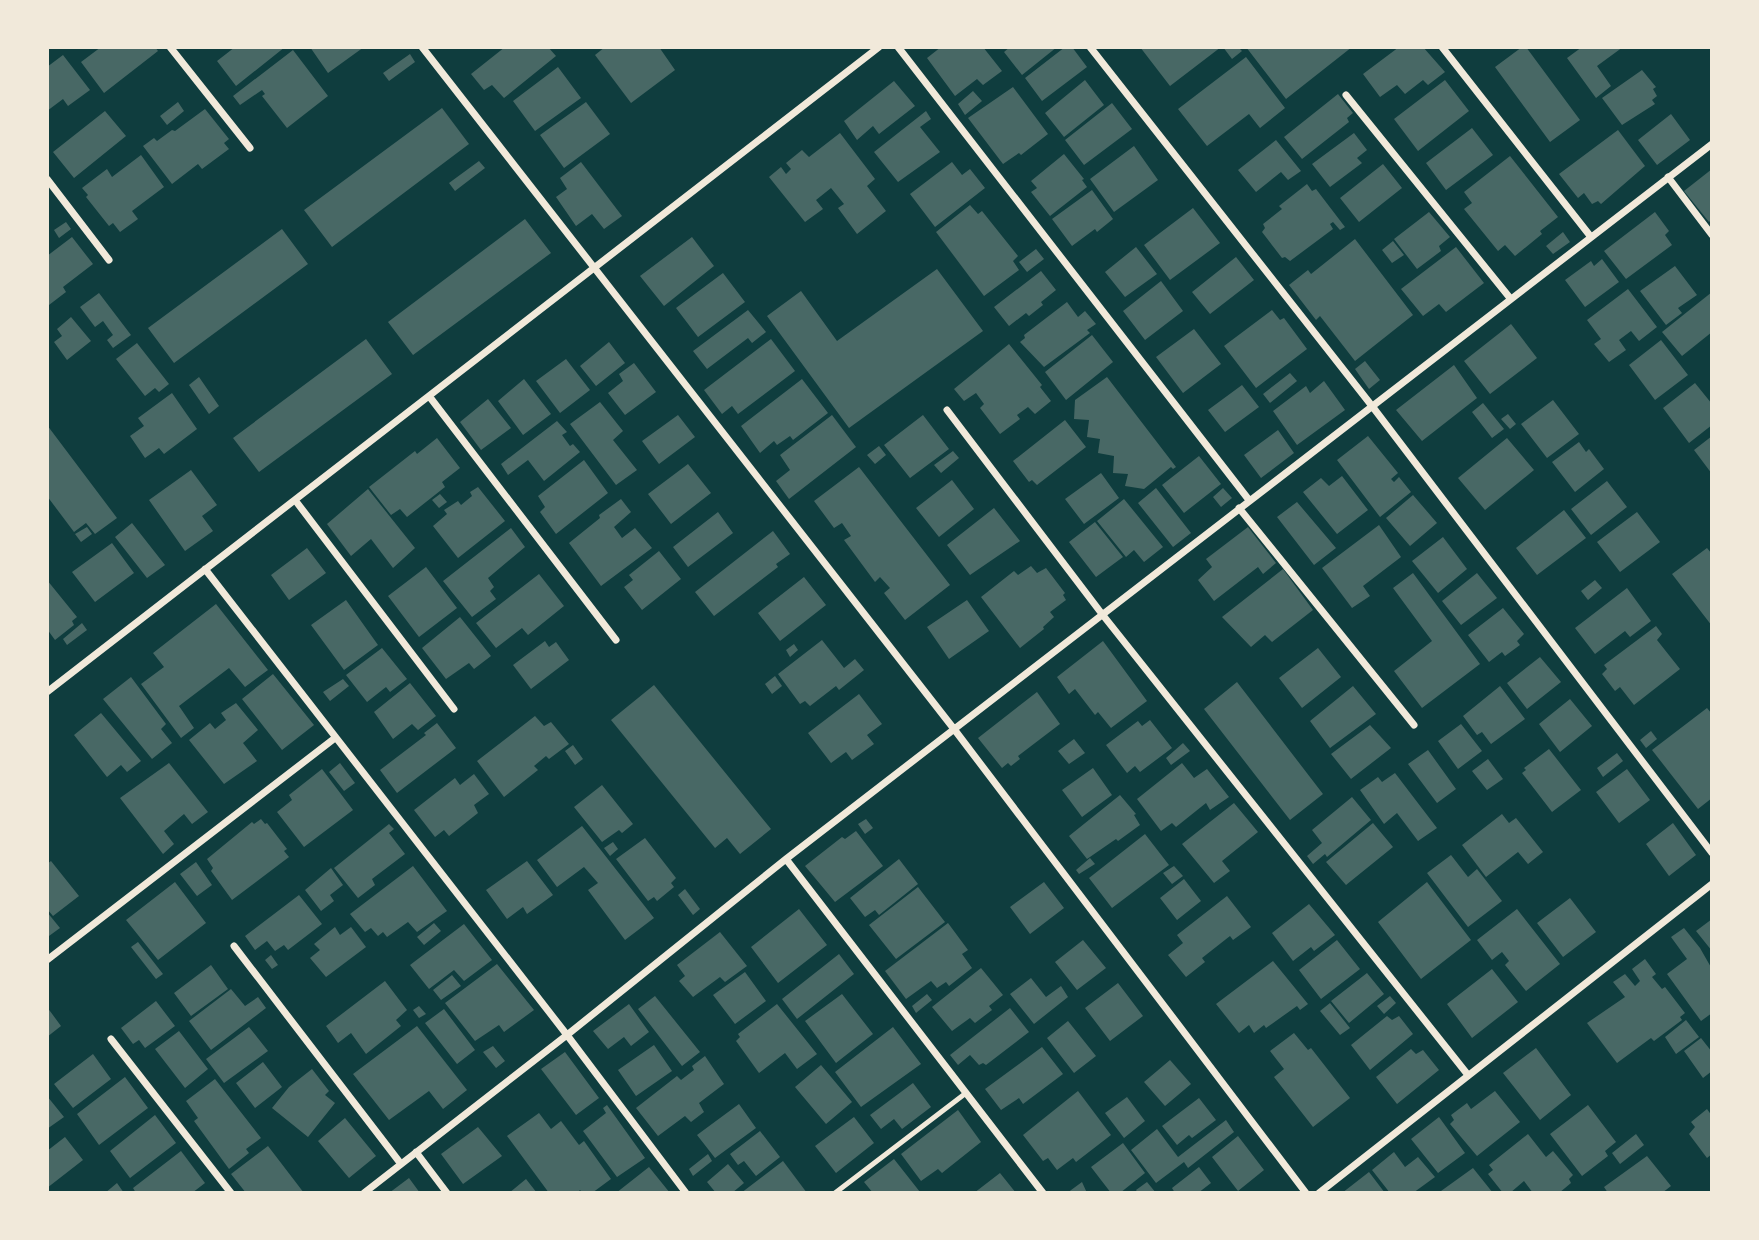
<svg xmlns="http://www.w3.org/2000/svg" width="1759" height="1240" viewBox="0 0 1759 1240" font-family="Spectral,serif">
<rect width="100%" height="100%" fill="#0f3d3e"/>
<!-- building -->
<path fill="#486865" d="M101 47H155L158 51 104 93 81 62Z
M235 47H285L236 86 217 61Z
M310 47H364L328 73Z
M505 47H548L556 56 504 98 492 85 484 90 471 74Z
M605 47H659L675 70 631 103 595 55Z
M941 47H983L1002 71 983 85 977 79 955 96 927 58Z
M1010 47H1057L1022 75 1004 52Z
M1065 47H1072L1087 67 1042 101 1025 78Z
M1140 47H1221L1170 86Z
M1223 47H1238L1242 51 1232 59Z
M1246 47H1352L1286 99Z
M1399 47H1423L1445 72 1428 85 1423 80 1405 94 1397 85 1380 97 1363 74Z
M1522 47H1526L1580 120 1550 142 1495 67Z
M1582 47H1623L1597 66 1611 86 1596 98 1567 58Z
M293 50 328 96 287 128 262 96 265 94 262 90 240 105 233 96Z
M410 54 415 62 389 81 383 73Z
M63 55 90 90 68 106 63 99 47 111V67Z
M1246 57 1285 108 1260 128 1249 114 1207 146 1178 109Z
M558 67 581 98 535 131 513 101Z
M1642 70 1656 87 1653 89 1657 96 1652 100 1655 104 1622 125 1602 98Z
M1085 80 1104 105 1064 137 1045 113Z
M1445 80 1469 111 1418 151 1394 119Z
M894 81 915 106 879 134 873 126 857 140 844 121Z
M1013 87 1048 134 1021 155 1019 153 1003 164 968 118Z
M973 91 982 101 965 115 958 104Z
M1338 94 1353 113 1347 118 1349 122 1302 159 1284 137Z
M178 102 184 111 167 125 160 116Z
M586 102 610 134 564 168 540 135Z
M1112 103 1132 129 1084 165 1065 140Z
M442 108 469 144 332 247 304 210Z
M205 109 229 139 224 143 229 149 202 169 198 164 172 184 143 146 154 138 157 141 172 130 175 131Z
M105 111 126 136 74 178 53 152Z
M926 111 931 119 920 127 940 152 898 182 874 152Z
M1671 114 1690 140 1657 165 1638 140Z
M1472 128 1493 155 1446 190 1426 163Z
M1618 130 1645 166 1601 204 1598 201 1592 204 1584 193 1578 198 1559 174Z
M840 133 875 179 867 186 886 211 857 234 838 208 844 204 831 188 816 200 823 209 805 222 769 177 781 167 786 174 791 169 786 163 802 150 809 157Z
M1354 133 1367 150 1357 158 1362 163 1330 187 1312 164Z
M1276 140 1301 171 1288 180 1281 172 1256 192 1238 170Z
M1134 146 1158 180 1114 212 1090 179Z
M1064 154 1084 179 1082 180 1087 187 1050 216 1031 192 1037 188 1031 181Z
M141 155 164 187 132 211 138 219 120 232 113 223 109 226 86 197 88 195 82 188 107 169 112 177Z
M1510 156 1558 217 1540 231 1542 234 1515 256 1505 245 1498 251 1464 209 1472 203 1464 192Z
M479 161 485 168 455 191 449 183Z
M581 162 622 216 604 229 592 214 576 226 556 197 567 189 560 178Z
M952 162 962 175 970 169 985 188 935 227 910 194Z
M1383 164 1402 188 1359 222 1340 198Z
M1712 169V219L1709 222 1684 191Z
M1307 184 1312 191 1316 189 1345 227 1340 230 1333 222 1330 224 1333 229 1290 261 1285 257 1282 258 1262 232 1265 228 1263 224 1282 209 1279 206Z
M1092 190 1113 219 1097 232 1095 229 1072 246 1052 219Z
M970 205 978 214 982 211 1018 256 1013 261 1019 270 984 296 936 232Z
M1193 208 1220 243 1170 280 1144 245Z
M1429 212 1450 237 1439 246 1441 251 1417 269 1394 239Z
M1655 212 1669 231 1665 235 1672 245 1626 279 1604 251Z
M525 219 551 253 413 355 388 322Z
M66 222 71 229 59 238 54 230Z
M282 229 308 264 174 363 148 328Z
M1563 232 1570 242 1553 254 1546 246Z
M72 237 93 264 63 287 66 292 49 305 47 256Z
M692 237 714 266 664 306 640 276Z
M1355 239 1413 315 1355 361 1320 316 1316 320 1289 285 1308 270 1311 274Z
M1393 241 1404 255 1392 263 1382 250Z
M1136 247 1157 274 1125 297 1105 272Z
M1456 247 1484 283 1446 312 1439 304 1423 316 1401 289Z
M1036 249 1044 259 1027 272 1019 262Z
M1236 257 1254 280 1210 314 1192 292Z
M1602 259 1619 282 1585 307 1565 280 1591 261 1594 266Z
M1675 266 1697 295 1678 308 1682 313 1666 325 1640 291Z
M937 269 983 331 849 428 767 316 801 291 837 341Z
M1041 271 1056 290 1041 302 1043 305 1029 316 1026 313 1009 326 994 307Z
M723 273 745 302 698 337 676 308Z
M1161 281 1183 311 1145 340 1123 311Z
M1628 289 1657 327 1639 341 1631 331 1619 340 1626 350 1609 362 1594 344 1601 339 1587 320Z
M1712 292V332L1682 356 1662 332Z
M99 293 131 335 113 348 107 340 113 335 103 321 95 327 80 307Z
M1067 302 1078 317 1085 311 1096 324 1087 330 1090 333 1044 367 1020 342 1025 338 1024 335Z
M748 310 766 332 752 343 748 338 707 369 693 351Z
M1272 310 1280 320 1284 318 1307 349 1256 388 1224 346Z
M71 317 91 341 67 360 54 342 62 336 57 329Z
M1511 324 1537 358 1490 394 1464 361Z
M1194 329 1221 364 1183 393 1156 357Z
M1092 335 1113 362 1066 400 1045 372Z
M366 339 392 374 259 472 233 438Z
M771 339 795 371 738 414 732 406 722 414 704 390Z
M1661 340 1688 375 1655 400 1629 365Z
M609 342 625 363 596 386 580 366Z
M137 343 169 384 159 392 155 388 145 396 116 359Z
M1009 344 1042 385 1040 387 1051 401 1035 414 1028 407 1017 415 1020 419 1000 434 980 408 984 404 976 393 964 401 954 389Z
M566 359 590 390 560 413 536 381Z
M1365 361 1380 380 1369 389 1355 369Z
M634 363 656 392 625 415 608 393 623 381 619 374Z
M1454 365 1477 398 1422 441 1396 410Z
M1290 373 1297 381 1270 403 1263 394Z
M199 377 219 406 209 414 189 385Z
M1107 377 1176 467 1173 469 1171 467 1144 489 1125 486 1128 474 1113 473 1114 456 1098 453 1100 439 1087 437 1089 420 1074 419 1075 400Z
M524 379 551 414 523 435 498 401Z
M802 379 828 413 793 440 790 436 777 445 774 441 760 453 741 426Z
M1324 381 1345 410 1297 445 1273 411 1306 386 1310 393Z
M1695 383 1712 404V425L1689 443 1663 408Z
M1242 385 1259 407 1225 432 1208 410Z
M172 393 197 429 164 454 159 448 145 458 130 436 144 426 138 418Z
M488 399 511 428 481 450 460 422Z
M1553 400 1579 434 1547 458 1521 424Z
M600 402 623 431 613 440 637 470 616 485 570 424Z
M1483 403 1504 429 1492 438 1472 412Z
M1508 414 1516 424 1510 429 1501 419Z
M678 415 695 437 659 464 642 441Z
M832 415 856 447 789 499 776 481 790 470 780 455Z
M923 415 949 449 910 478 884 445Z
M1065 420 1086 447 1037 485 1032 480 1029 482 1013 461Z
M557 421 567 432 562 435 570 446 573 444 580 452 544 481 528 460 508 475 501 464Z
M47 425 117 518 95 534 86 523 74 532 47 496Z
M1278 430 1294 453 1261 478 1244 455Z
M1368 436 1398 473 1391 479 1394 482 1399 477 1411 492 1380 517 1337 460Z
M1712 436V474L1694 450Z
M437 438 460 468 442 482 445 487 407 517 400 509 391 515 369 487 415 451 417 454Z
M1507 438 1534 470 1485 510 1458 478Z
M1579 442 1586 452 1589 449 1604 469 1575 492 1552 462Z
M879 446 886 455 875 464 867 455Z
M953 451 959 458 941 473 934 465Z
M1199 456 1221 484 1184 513 1162 485Z
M584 460 608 493 556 534 540 512 545 507 538 496Z
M688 464 711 493 671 524 648 494Z
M859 467 950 585 905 620 884 593 890 588 880 577 875 582 844 540 851 536 842 523 834 528 814 501Z
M191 470 217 505 202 516 213 531 185 551 149 500Z
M1101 473 1119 498 1084 524 1065 499Z
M1342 476 1368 510 1337 534 1303 492 1321 478 1329 486Z
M952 480 974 509 939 537 916 508Z
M1607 481 1627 507 1591 535 1571 509Z
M478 487 505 521 458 558 433 526 447 514 444 510 458 501 461 505 472 496 470 492Z
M1156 488 1191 533 1173 547 1138 503Z
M1223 488 1232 498 1221 507 1213 497Z
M368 489 415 548 393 568 371 539 351 556 327 524Z
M440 494 447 502 439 508 432 500Z
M1413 495 1437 523 1410 546 1386 518Z
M621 499 631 512 614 527 622 538 635 528 652 548 601 586 569 543 600 518 599 515Z
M1124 499 1163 547 1144 562 1134 550 1126 557 1097 521Z
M1297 502 1336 548 1314 565 1277 517Z
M994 508 1020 541 970 575 947 545Z
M1564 510 1586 538 1537 575 1516 548Z
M718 512 733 533 688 567 673 547Z
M1637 512 1660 542 1620 572 1597 542Z
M1095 522 1123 557 1096 577 1069 542Z
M132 523 165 565 147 578 115 537Z
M1379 525 1401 557 1363 586 1370 596 1352 608 1322 568Z
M87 527 92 534 81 542 75 534Z
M1248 527 1276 563 1263 574 1258 567 1214 601 1198 580 1212 567 1206 559Z
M511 528 525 547 488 578 494 587 490 591 496 599 472 617 443 581Z
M773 531 790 554 776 564 778 567 714 616 695 592Z
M1443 537 1467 569 1438 593 1412 561Z
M112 543 134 573 95 602 72 572Z
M307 548 326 573 289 600 271 575Z
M1707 548 1712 554V626L1672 574Z
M659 551 681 579 642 610 624 587 633 580 629 575Z
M1031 566 1037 573 1046 568 1065 593 1063 595 1066 600 1050 612 1054 617 1043 627 1044 629 1020 648 981 597 1014 571 1018 575Z
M426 567 457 608 419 637 388 596Z
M1283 569 1313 610 1272 642 1265 635 1251 647 1222 617Z
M1413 573 1480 664 1422 708 1394 671 1432 641 1393 588Z
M1477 573 1497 598 1461 625 1442 601Z
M539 574 564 606 528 635 522 628 496 648 476 623Z
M804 577 826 605 780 641 758 613Z
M47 580 77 617 72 621 74 625 55 640 47 629Z
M1595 580 1602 588 1588 600 1581 591Z
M1627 588 1651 621 1630 637 1625 631 1595 654 1575 628Z
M346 600 378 645 344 670 311 625Z
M967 600 989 631 949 659 927 627Z
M216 604 268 670 245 687 229 668 179 706 194 728 181 738 141 684 164 667 153 653Z
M1503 608 1524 634 1517 641 1520 645 1505 656 1502 652 1489 662 1468 635Z
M460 617 491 656 474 669 469 663 446 679 422 648Z
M82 623 87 630 67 645 63 639Z
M1656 626 1662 634 1657 640 1680 669 1634 705 1620 687 1615 691 1602 674 1607 669 1604 665Z
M822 640 844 668 855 659 864 670 839 690 836 686 810 706 805 701 800 704 778 674Z
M545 641 549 647 556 642 569 660 531 689 513 665Z
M1103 641 1147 701 1111 728 1098 712 1095 715 1075 689 1069 694 1057 677Z
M794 644 798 650 790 657 786 650Z
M382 648 407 679 390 692 386 687 367 702 346 675Z
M1318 648 1341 677 1302 708 1279 678Z
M1540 657 1561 682 1527 709 1507 683Z
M273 674 314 725 282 750 242 699Z
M775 676 782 686 772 694 765 684Z
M131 677 166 724 161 729 172 743 152 759 103 699Z
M343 679 349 686 330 701 323 692Z
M1237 682 1323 794 1290 820 1204 709Z
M410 683 436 716 418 730 412 724 393 739 374 712Z
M654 685 771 829 740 854 727 838 715 848 611 720Z
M1353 686 1376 714 1330 748 1310 721Z
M1500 686 1525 719 1491 744 1482 732 1477 735 1463 716Z
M1037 692 1060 724 1018 756 1020 759 1011 766 1008 763 1002 768 978 738Z
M859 694 882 724 867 735 874 744 852 760 846 752 831 763 808 733Z
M1570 699 1592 726 1560 752 1539 724Z
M236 703 258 730 243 743 257 761 224 784 189 740 210 723 215 729 226 720 221 713Z
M1707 708 1712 714V798L1698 809 1652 750Z
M101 713 141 761 127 772 121 765 107 777 74 735Z
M535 716 544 726 551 722 569 744 549 759 546 756 534 766 538 770 504 797 477 761Z
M1150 720 1172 748 1140 772 1135 766 1127 773 1106 745 1138 721 1142 726Z
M437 723 456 748 397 793 380 770 426 735 424 733Z
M1461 724 1482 751 1458 769 1438 741Z
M1370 725 1391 748 1351 779 1331 754Z
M1651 731 1657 739 1646 748 1640 740Z
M1074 739 1085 753 1069 764 1058 751Z
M1183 743 1190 751 1171 765 1166 758Z
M573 745 583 759 575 765 565 751Z
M1549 749 1581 790 1552 812 1522 773 1526 770 1524 768Z
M1428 750 1456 789 1437 803 1408 764Z
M1617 753 1623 761 1603 777 1597 768Z
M1488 759 1503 779 1487 790 1472 771Z
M169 763 208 812 192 824 184 814 164 831 174 844 163 854 120 798Z
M340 763 355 783 344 791 329 772Z
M1182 763 1194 778 1207 769 1229 797 1210 810 1206 803 1176 827 1172 823 1161 831 1137 799Z
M1093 768 1112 795 1082 817 1062 790Z
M322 769 353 810 304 847 277 812 292 800 289 795Z
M1627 769 1650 800 1619 823 1596 792Z
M1395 773 1437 828 1418 841 1397 813 1384 824 1360 790 1378 777 1382 782Z
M474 774 489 794 474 805 478 813 449 836 444 830 435 837 414 810 455 778 460 785Z
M602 785 633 824 622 833 619 830 602 842 574 807Z
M1120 795 1136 814 1134 815 1140 825 1118 841 1116 839 1087 859 1069 836Z
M1352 797 1371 820 1327 857 1325 854 1313 864 1307 856 1322 843 1312 830Z
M1234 803 1258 832 1222 861 1230 871 1214 883 1182 844Z
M1502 814 1509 823 1516 818 1543 852 1528 864 1518 852 1486 877 1462 845Z
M261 819 265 824 267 823 287 849 284 851 289 857 232 900 211 871 213 868 207 859 252 822 254 824Z
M866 819 873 828 865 834 858 824Z
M1373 823 1393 847 1346 885 1326 862Z
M1673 823 1696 855 1669 876 1646 844Z
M389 824 394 829 389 833 405 854 372 879 375 885 358 898 334 868Z
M582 826 654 918 625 940 588 890 598 883 584 867 557 887 537 860Z
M856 831 883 866 835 902 805 866 842 837 845 839Z
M1145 834 1169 865 1112 908 1089 878Z
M645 838 676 878 671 883 674 887 657 901 654 897 648 901 616 859Z
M613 842 618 849 610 856 604 848Z
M1451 855 1468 877 1477 869 1502 901 1468 927 1427 873Z
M1090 858 1095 864 1079 874 1076 870Z
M899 859 918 884 879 915 875 910 865 917 850 898Z
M51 861 79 896 53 916 47 909V864Z
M527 861 553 895 527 914 523 907 507 919 486 890Z
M196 862 212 885 197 896 180 874Z
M413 866 447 911 417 932 408 922 387 937 383 932 378 936 371 928 365 932 350 914Z
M1174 866 1183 876 1172 884 1163 873Z
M331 868 343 885 330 895 334 901 321 911 305 890Z
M1184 879 1201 901 1177 920 1160 898Z
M175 882 206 923 158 960 126 920Z
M1044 882 1064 908 1030 934 1010 907Z
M1427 882 1471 940 1421 979 1378 922Z
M918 887 945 922 896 959 869 925Z
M685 889 700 909 693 915 678 895Z
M299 895 322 924 288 950 284 945 275 951 267 941 255 950 245 936Z
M1227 896 1251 927 1233 940 1230 936 1202 958 1205 962 1186 977 1168 955 1183 943 1177 935Z
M1570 898 1596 932 1563 957 1537 923Z
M1309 904 1335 935 1314 951 1311 947 1293 961 1272 933Z
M799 909 827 945 778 983 751 947Z
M1517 909 1560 964 1526 991 1505 965 1509 961 1502 952 1492 960 1477 940Z
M47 912 60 928 49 936 47 933Z
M1712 919V951L1696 931Z
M434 923 441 931 424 945 417 937Z
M948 923 968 950 962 954 972 968 949 986 946 982 937 988 931 981 906 999 885 971Z
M464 924 492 960 464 981 454 970 429 989 410 965Z
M335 927 340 935 351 927 366 947 326 977 310 958 320 950 314 944Z
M1684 928 1700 948 1712 969V1013L1701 1021 1667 974 1687 959 1671 937Z
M720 932 747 966 725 982 720 977 693 997 679 981 685 976 677 965Z
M1083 940 1106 968 1077 990 1055 962Z
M1337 940 1360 969 1321 999 1299 970Z
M138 942 163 974 156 979 131 947Z
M839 954 854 974 797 1019 782 999Z
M271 955 278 965 272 969 265 960Z
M1645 959 1656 974 1652 977 1662 989 1665 987 1685 1013 1680 1017 1682 1020 1654 1041 1651 1038 1617 1063 1587 1023 1625 997 1613 982 1625 974 1635 986 1640 981 1632 969Z
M1273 961 1308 1004 1300 1010 1297 1006 1266 1028 1264 1025 1254 1033 1249 1025 1239 1033 1216 1004Z
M497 964 534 1010 504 1032 499 1025 475 1041 445 1003Z
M211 965 228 989 191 1016 174 993Z
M981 968 1003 995 989 1006 992 1010 975 1023 970 1018 952 1031 932 1007Z
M1492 969 1518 1002 1472 1038 1447 1004Z
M745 972 766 1001 735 1024 713 995Z
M1367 973 1384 994 1349 1023 1331 1001Z
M452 975 461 986 441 1000 433 990Z
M1031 978 1046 997 1061 986 1068 997 1034 1024 1010 994Z
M385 981 407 1010 396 1020 401 1026 366 1054 351 1033 338 1043 326 1026Z
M1118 983 1143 1016 1110 1041 1085 1008Z
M231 989 245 1006 258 997 266 1008 211 1050 189 1021Z
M842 994 873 1034 836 1063 805 1021Z
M927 994 932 1000 916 1013 912 1006Z
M655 996 700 1052 682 1066 638 1009Z
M1390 996 1396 1003 1384 1014 1377 1006Z
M156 1001 175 1026 145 1048 139 1040 133 1044 121 1028Z
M1330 1003 1350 1028 1340 1035 1320 1011Z
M629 1004 649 1032 631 1046 624 1037 608 1049 593 1031Z
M777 1004 817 1054 797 1069 785 1053 759 1073 736 1041 740 1037 738 1034Z
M419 1006 426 1014 419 1018 413 1010Z
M47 1007 61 1026 47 1037Z
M1010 1008 1029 1032 986 1065 983 1063 979 1065 970 1055 958 1065 950 1055Z
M444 1009 475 1050 457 1064 425 1023Z
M1387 1016 1392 1020 1399 1016 1413 1034 1370 1070 1351 1045Z
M1686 1020 1699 1037 1676 1054 1665 1037Z
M1068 1021 1096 1056 1074 1073 1047 1038Z
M417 1026 467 1090 443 1109 429 1091 389 1120 353 1074Z
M249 1027 268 1051 224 1083 206 1059Z
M893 1027 921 1064 861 1107 835 1072Z
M179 1031 208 1069 185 1088 155 1049Z
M1294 1033 1308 1050 1311 1048 1350 1098 1313 1127 1274 1077 1284 1069 1270 1051Z
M1701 1038 1712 1052V1071L1703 1078 1684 1051Z
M654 1045 672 1071 636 1096 618 1070Z
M493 1046 505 1061 496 1068 483 1052Z
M1042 1047 1063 1074 1023 1104 1019 1098 1001 1110 985 1089Z
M1536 1048 1571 1095 1540 1120 1503 1073Z
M1411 1049 1416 1054 1423 1050 1439 1070 1397 1104 1376 1077Z
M565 1052 599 1098 576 1115 541 1069Z
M93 1054 111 1079 73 1108 54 1084Z
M705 1056 724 1084 699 1103 704 1112 691 1122 685 1116 658 1136 636 1108 677 1076 681 1080 694 1070 692 1066Z
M1170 1060 1191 1084 1165 1106 1144 1082Z
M263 1062 282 1087 255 1108 236 1083Z
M821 1065 852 1102 826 1124 795 1087Z
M312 1069 329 1091 325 1095 335 1103 308 1137 272 1108 289 1087Z
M125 1077 148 1108 99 1145 77 1114Z
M215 1079 261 1138 246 1149 249 1153 229 1169 194 1121 198 1118 186 1101Z
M913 1083 931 1107 902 1129 894 1119 881 1129 870 1115Z
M1078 1091 1111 1135 1076 1162 1073 1158 1057 1170 1048 1158 1043 1161 1023 1135Z
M1495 1091 1520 1122 1477 1156 1450 1124 1454 1120 1451 1115 1467 1103 1471 1109Z
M47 1096 64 1117 47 1129Z
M1127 1097 1145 1121 1124 1138 1105 1113Z
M1199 1098 1216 1120 1192 1138 1189 1135 1177 1145 1162 1126Z
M739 1104 756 1128 715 1158 697 1135Z
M607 1105 645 1158 617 1177 583 1131 606 1113 603 1108Z
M1588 1105 1616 1142 1605 1151 1608 1156 1582 1176 1550 1134Z
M1707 1109 1712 1116V1154L1707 1158 1689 1134 1695 1127 1691 1122Z
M958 1110 981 1142 942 1173 938 1169 921 1181 901 1154Z
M539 1113 551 1129 561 1121 579 1145 584 1141 611 1179 592 1193H583L580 1190 577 1193H549L507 1136Z
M155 1115 176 1143 130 1178 110 1151Z
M854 1117 874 1143 836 1173 815 1146Z
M1439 1117 1465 1153 1438 1173 1411 1139Z
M345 1118 376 1156 349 1178 318 1141Z
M1226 1120 1234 1132 1188 1168 1184 1162 1156 1183 1131 1150 1157 1129 1178 1157Z
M478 1127 502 1156 463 1184 441 1154Z
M760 1131 780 1157 756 1176 744 1161 738 1165 730 1154Z
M1528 1134 1546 1157 1553 1151 1573 1175 1569 1179 1571 1183 1559 1193H1533L1524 1181 1510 1193H1503L1488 1174 1493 1170 1489 1165Z
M1636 1134 1644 1145 1620 1164 1612 1153Z
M1238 1136 1264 1170 1238 1191 1212 1157Z
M65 1137 83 1160 47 1188V1151Z
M1123 1143 1145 1173 1120 1193H1111L1091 1167Z
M268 1146 304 1193H246L231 1174Z
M181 1151 205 1183 192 1193H136L133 1188Z
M1394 1152 1405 1167 1418 1157 1435 1177 1413 1193H1390L1372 1170Z
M708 1154 712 1161 693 1176 689 1169Z
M1647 1156 1671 1186 1662 1193H1608L1604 1187Z
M894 1159 920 1192 873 1193 864 1182Z
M783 1161 807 1193H741Z
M728 1164 744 1183 732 1193H716L707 1182Z
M649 1167 670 1193H616Z
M1199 1167 1211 1183 1198 1193H1175L1172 1188Z
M1473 1168 1493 1193 1441 1191Z
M1369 1172 1385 1193H1342Z
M1000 1173 1016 1193H974Z
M409 1178 420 1193H389Z
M526 1179 537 1193H509Z
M1082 1182 1087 1193H1067Z
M1147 1182 1156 1193H1138L1136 1190Z
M117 1183 124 1193H105Z"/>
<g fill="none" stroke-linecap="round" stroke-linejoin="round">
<!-- service -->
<path stroke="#f1e9da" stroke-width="5" d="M835 1193 966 1093"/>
<!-- minor -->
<path stroke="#f1e9da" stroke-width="7" d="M170 47 250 148
M422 47 954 729 1306 1193
M898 47 1249 500
M1090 47 1372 406 1712 853
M1442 47 1591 237
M1346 95 1510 298
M1668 177 1712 235
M47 179 109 260
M429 396 616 640
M947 410 1102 614 1468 1075
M295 500 454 709
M1239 508 1414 725
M205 569 567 1035 686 1193
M47 692 879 47
M786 859 1043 1193
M234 946 401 1164
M47 960 335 738
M111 1039 231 1193
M416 1152 447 1193
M364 1193 567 1035 786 859 1712 144
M1319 1193 1712 884"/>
</g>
<!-- border -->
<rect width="1759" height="1240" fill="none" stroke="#f1e9da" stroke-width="98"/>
</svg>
